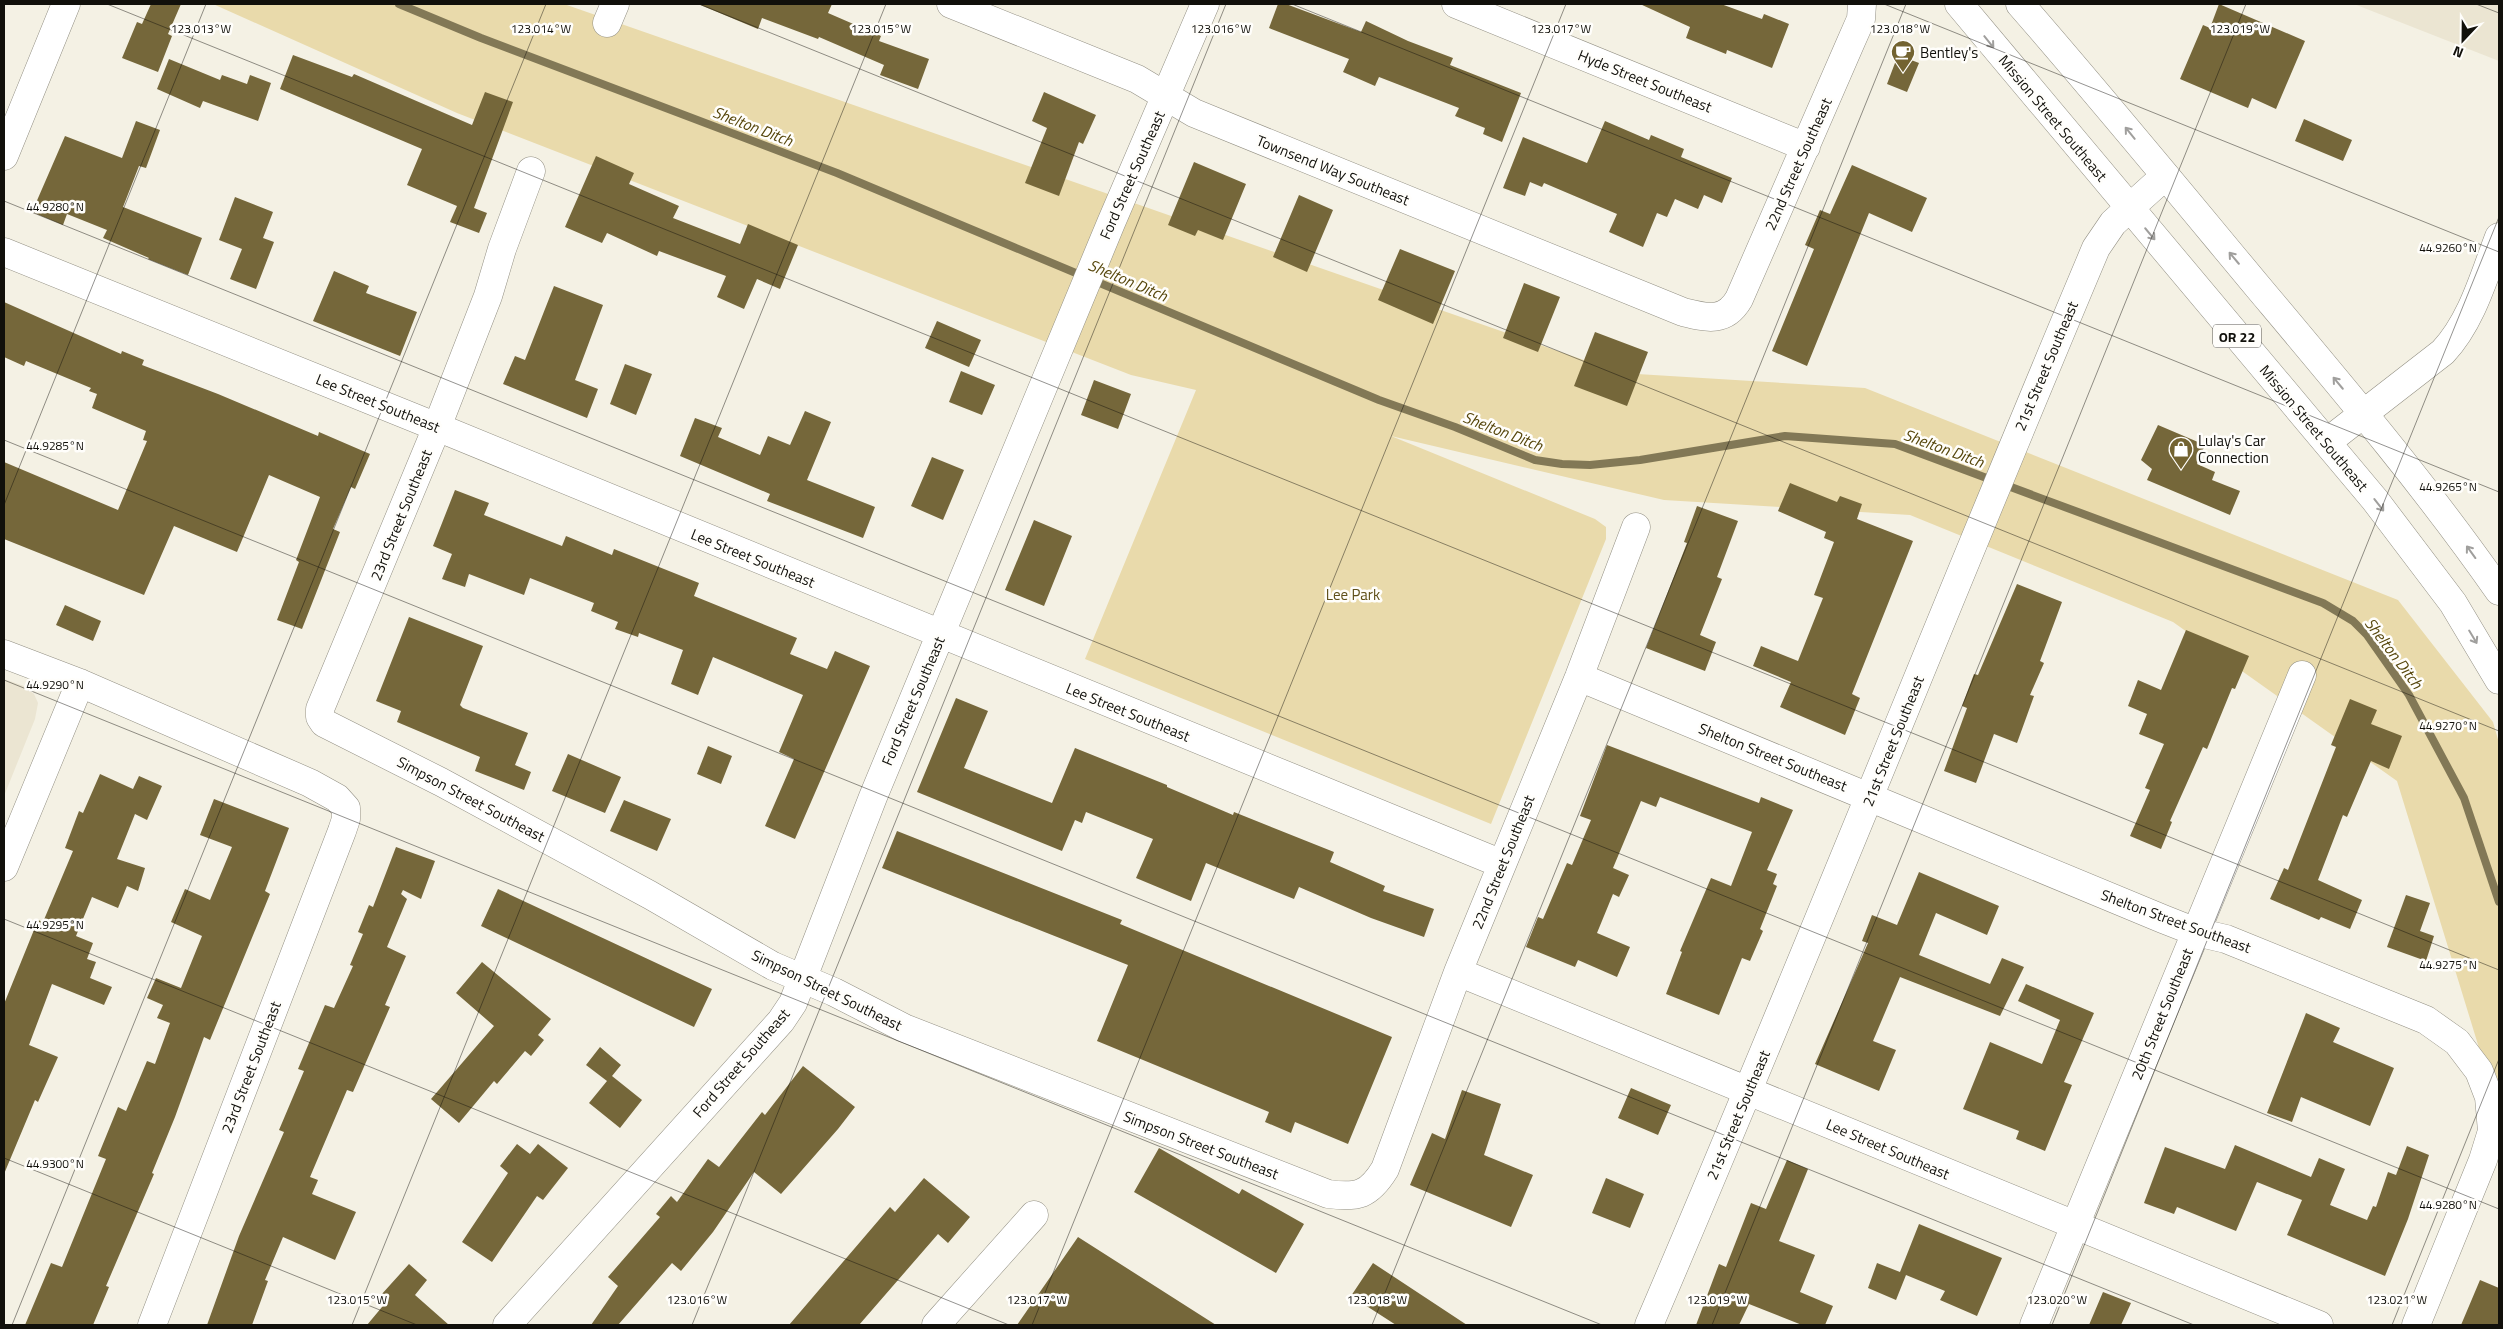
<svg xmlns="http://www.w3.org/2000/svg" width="2503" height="1329" viewBox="0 0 2503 1329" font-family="'Titillium Web',sans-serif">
<rect width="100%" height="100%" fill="#f4f1e4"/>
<!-- built -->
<path fill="#ebe5d2" d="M2354 4H2499V61Z
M4 679 24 686 34 694 38 703 35 719 4 796Z"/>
<!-- green -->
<path fill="#e9daab" d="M213 4H564L1621 373 1865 388 2398 600 2493 722 2499 743V1113L2397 781 2173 622 1910 515 1664 500 1391 436 1595 519 1606 527V539L1491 824 1085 659 1196 390 1131 375 457 113Z"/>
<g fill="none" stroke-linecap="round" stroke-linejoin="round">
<!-- stream -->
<path stroke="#827856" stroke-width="8" d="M399 4 481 38 837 173 1379 400 1455 427 1535 460 1562 464 1590 465 1640 460 1785 436 1895 444 2323 603 2353 621 2367 635 2409 695 2464 798 2499 902"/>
</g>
<!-- building -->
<path fill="#75673a" d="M151 4H181L168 34 172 36 158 72 122 58 137 22 142 24Z
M698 4H832L828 13 881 36 879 41 929 59 918 89 880 75 884 65 819 37 818 39 762 18 758 29Z
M1278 4H1286L1361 32 1366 21 1408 41 1453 58 1450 65 1521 93 1502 142 1483 134 1485 128 1455 116 1459 108 1379 77 1375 86 1343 72 1349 59 1269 28Z
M1640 4H1721L1762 19 1764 14 1789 24 1772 68 1727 50 1726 54 1686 38 1690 27Z
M2219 4 2305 41 2276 109 2252 98 2248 108 2180 79 2203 25 2210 28Z
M293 55 352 77 354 74 472 125 485 92 513 102 474 208 487 213 479 233 450 222 457 206 407 185 422 149 280 89Z
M1898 55 1919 63 1907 92 1887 84Z
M169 59 220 80 222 75 247 84 250 75 271 83 258 121 203 101 200 108 157 89Z
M1044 92 1096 115 1083 144 1079 142 1059 196 1025 183 1047 128 1032 121Z
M2304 119 2352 140 2343 161 2295 141Z
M136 121 160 130 146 168 139 166 123 207 202 238 188 275 148 259 149 258 103 238 107 230 67 214 63 225 32 212 65 136 122 158Z
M1605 121 1649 140 1651 135 1684 149 1681 157 1732 178 1722 203 1704 195 1698 209 1675 199 1667 217 1657 213 1643 247 1609 232 1617 214 1544 183 1542 187 1530 182 1525 196 1503 188 1523 137 1587 163Z
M596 156 634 173 629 184 679 206 673 218 740 244 748 224 798 245 780 289 757 279 744 309 717 297 726 276 659 251 657 256 607 233 602 243 565 227Z
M1194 162 1246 184 1223 240 1198 230 1195 236 1168 225Z
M1852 165 1927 198 1912 232 1869 213 1807 366 1772 351 1814 249 1805 245 1820 210 1830 214Z
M1299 195 1333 210 1307 272 1273 257Z
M235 197 273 212 263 238 274 242 256 289 230 279 242 249 219 240Z
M1400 249 1455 271 1433 324 1378 300Z
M334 271 369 286 366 293 417 312 400 356 313 321Z
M1524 283 1560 297 1538 352 1503 338Z
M554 286 603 305 575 380 598 389 587 418 503 384 515 356 525 360Z
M4 302 121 354 122 351 144 360 142 365 218 394 318 436 319 432 370 454 355 489 351 487 333 529 340 532 302 629 277 620 299 562 296 560 320 497 269 475 237 552 174 526 144 595 4 539V462L118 510 147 441 143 440 146 431 92 408 97 394 89 391 91 388 26 361 24 366 4 357Z
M937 321 981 340 969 367 925 348Z
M1595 332 1648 352 1627 406 1574 386Z
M625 364 652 374 636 415 610 404Z
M961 371 995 385 982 415 949 402Z
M1094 380 1131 394 1118 429 1081 415Z
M805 411 831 422 807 480 875 507 863 538 767 501 770 494 680 456 695 418 722 428 718 437 760 455 768 436 790 445Z
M2158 425 2205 445 2197 464 2215 472 2212 480 2240 491 2230 515 2147 480 2152 469 2141 460Z
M932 457 964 470 943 520 911 506Z
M1790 483 1837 502 1840 496 1862 504 1857 519 1913 541 1852 694 1860 698 1845 735 1780 707 1791 682 1753 666 1761 646 1798 661 1823 598 1814 595 1834 542 1824 538 1826 532 1778 511Z
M455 490 489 503 484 515 562 546 566 536 612 555 614 549 699 583 694 596 797 638 790 654 827 669 835 651 870 666 795 839 765 826 794 759 779 752 803 695 713 657 698 695 671 684 683 650 639 633 638 637 615 629 618 622 591 611 594 603 530 578 524 595 469 574 465 587 442 579 452 554 433 546Z
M1697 506 1738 521 1717 577 1722 579 1700 635 1716 642 1705 671 1646 648 1687 543 1684 542Z
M1034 520 1072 536 1044 606 1005 590Z
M2017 584 2062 602 2040 661 2044 663 2030 695 2034 696 2017 743 1994 734 1976 783 1944 771 1967 708 1962 706 1974 674 1978 675Z
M65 605 101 621 93 641 56 625Z
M409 617 483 646 460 705 463 708 528 733 515 765 531 772 524 790 475 771 480 757 397 722 401 711 376 701Z
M2186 630 2249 656 2235 689 2232 688 2207 749 2203 747 2170 821 2172 822 2161 849 2130 836 2150 790 2145 788 2164 744 2139 734 2147 714 2128 706 2138 680 2161 690Z
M956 698 988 711 964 768 1052 803 1075 748 1167 785V787L1233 815 1234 812 1334 852 1330 862 1385 886 1383 891 1434 909 1424 937 1371 918 1299 887 1294 899 1206 863 1191 901 1136 878 1153 839 1086 812 1082 823 1075 820 1062 851 917 792Z
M2350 699 2377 710 2371 724 2402 736 2389 769 2371 761 2347 817 2343 815 2318 880 2362 900 2350 929 2321 917 2319 920 2270 899 2284 868 2288 870 2336 747 2331 745Z
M1607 745 1759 803 1761 797 1793 810 1767 870 1777 874 1773 884 1777 886 1760 929 1763 931 1750 961 1742 958 1719 1015 1666 994 1682 952 1680 951 1711 878 1731 886 1752 832 1660 797 1656 807 1641 801 1613 868 1629 875 1619 897 1613 894 1597 933 1630 947 1617 977 1578 960 1575 967 1526 947 1538 917 1543 919 1567 863 1572 865 1591 820 1580 816Z
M708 746 732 756 721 784 697 774Z
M568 754 621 777 605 813 552 791Z
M100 774 133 789 139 776 162 786 147 820 135 814 117 859 145 868 138 891 127 886 118 908 92 897 76 936 93 943 87 959 96 962 90 978 112 987 104 1005 52 984 29 1045 58 1057 38 1102 35 1100 4 1174V1004L38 920 43 922 73 851 65 848 79 811 83 813Z
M214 799 289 828 265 891 270 894 210 1040 204 1037 175 1117 152 1173 154 1174 106 1286 109 1287 93 1325H25L51 1263 62 1267 106 1159 98 1156 118 1107 126 1111 147 1061 155 1064 170 1023 157 1018 163 1005 147 998 156 978 181 988 202 936 171 922 185 889 210 900 232 847 200 835Z
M624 800 671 819 657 851 610 831Z
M897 831 1122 920 1120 924 1392 1037 1348 1144 1295 1122 1291 1133 1265 1122 1269 1112 1097 1041 1128 965 882 868Z
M396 847 435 861 421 899 403 890 401 894 407 899 387 947 406 956 385 1005 390 1007 353 1092 347 1090 310 1177 318 1180 312 1194 356 1212 335 1260 283 1237 265 1280 268 1281 252 1325H207L239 1236 284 1132 279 1130 304 1071 298 1069 325 1005 334 1008 353 966 350 965 363 934 358 932 369 905 373 907Z
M1919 872 1999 906 1987 935 1936 913 1919 955 1990 984 2002 958 2024 967 2000 1016 1900 977 1873 1041 1896 1050 1879 1091 1815 1064 1868 943 1862 941 1872 915 1897 925Z
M498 889 712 989 694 1027 481 926Z
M2406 895 2430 903 2420 931 2434 936 2426 961 2387 947Z
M482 962 551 1019 538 1035 544 1040 531 1056 525 1051 497 1084 494 1081 459 1123 431 1099 494 1026 456 993Z
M2026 984 2094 1013 2064 1082 2072 1085 2045 1151 2016 1139 2019 1131 1963 1109 1990 1042 2042 1064 2060 1020 2018 1001Z
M2306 1013 2340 1028 2333 1042 2394 1068 2370 1126 2301 1097 2292 1122 2267 1113Z
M600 1047 621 1065 612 1076 642 1100 620 1128 589 1103 607 1081 586 1065Z
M803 1066 855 1107 838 1129 781 1194 754 1172 713 1232 681 1271 672 1263 618 1325H591L618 1286 608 1277 660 1217 656 1214 671 1196 677 1202 708 1159 719 1167 762 1112 765 1115Z
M1631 1088 1671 1105 1658 1135 1618 1118Z
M1462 1090 1501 1104 1484 1155 1533 1175 1511 1227 1410 1185 1432 1133 1445 1139Z
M517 1144 530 1154 538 1144 568 1168 543 1200 537 1196 492 1262 462 1242 508 1173 500 1166Z
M2235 1145 2311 1177 2319 1158 2345 1169 2330 1205 2367 1220 2373 1206 2376 1207 2388 1172 2396 1175 2407 1146 2429 1155 2408 1219 2385 1276 2287 1235 2302 1200 2257 1182 2236 1231 2177 1207 2174 1214 2144 1203 2165 1147 2225 1169Z
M1159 1148 1239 1194 1242 1189 1304 1224 1276 1273 1134 1192Z
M1787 1160 1808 1169 1779 1241 1815 1255 1800 1292 1833 1306 1825 1325H1802L1749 1304 1739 1325H1696L1719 1264 1726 1267 1751 1203 1766 1209Z
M924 1178 970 1217 948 1243 938 1234 859 1325H789L890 1207 895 1212Z
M1606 1178 1644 1194 1630 1228 1592 1213Z
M1919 1224 2002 1258 1977 1316 1940 1300 1945 1291 1906 1275 1896 1300 1868 1288 1877 1263 1900 1272Z
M1078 1237 1216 1325H1017Z
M1373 1263 1467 1325H1396L1351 1296Z
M409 1264 427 1280 415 1295 449 1325H367L387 1301 381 1295Z
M2480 1280 2499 1288V1325H2461Z
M2103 1292 2131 1303 2121 1325H2089Z"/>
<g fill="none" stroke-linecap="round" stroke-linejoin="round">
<!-- street casing -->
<g stroke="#939084" stroke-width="29">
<path id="street" d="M951 4 1137 79 1194 113 1683 312C1707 318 1725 323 1739 299L1850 44 1861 19 1862 4
M1456 4 1806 147
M607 23 615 4
M4 156 66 4
M531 171 502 249 488 296 437 427 320 709V717L324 723 441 782 650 895 773 966 834 992 904 1028 1328 1194C1358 1198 1369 1195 1385 1169L1458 972 1579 677 1636 527
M4 252 437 427 1502 864
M2327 442 2443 352C2472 321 2484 276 2499 237
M4 654 80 683 310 783 337 798 346 808V819L342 831 152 1325
M1579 677 2163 919 2196 932 2226 939 2426 1020 2457 1042 2479 1071 2489 1097 2492 1131 2483 1160 2416 1325
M4 867 80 683
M1458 972 2319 1325
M507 1325 781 1021 793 1003 873 797 1111 223 1205 4
M936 1325 1034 1215
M1649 1325C1802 968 1945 606 2096 248L2113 223 2165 176
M2034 1325 2302 675"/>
</g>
<!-- highway casing -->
<g stroke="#939084" stroke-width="29">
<path id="highway" d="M1959 4 2375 500 2453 603 2499 680
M2020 4C2101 97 2179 192 2258 287 2341 386 2425 485 2499 591"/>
</g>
<!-- street -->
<use href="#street" stroke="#fff" stroke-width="28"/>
<!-- highway -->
<use href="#highway" stroke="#fff" stroke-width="28"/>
</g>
<!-- one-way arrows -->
<defs><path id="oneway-shaft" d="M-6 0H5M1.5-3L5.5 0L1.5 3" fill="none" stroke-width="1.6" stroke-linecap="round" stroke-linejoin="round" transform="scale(1.25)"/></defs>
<g stroke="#a09f9d">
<use href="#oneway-shaft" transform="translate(1989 42) rotate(51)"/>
<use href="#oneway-shaft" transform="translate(2130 133) rotate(-129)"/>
<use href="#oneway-shaft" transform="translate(2150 234) rotate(50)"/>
<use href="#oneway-shaft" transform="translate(2234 258) rotate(-130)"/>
<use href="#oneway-shaft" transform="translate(2338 383) rotate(-130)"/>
<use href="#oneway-shaft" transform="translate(2379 505) rotate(52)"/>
<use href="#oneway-shaft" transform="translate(2471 552) rotate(-126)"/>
<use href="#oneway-shaft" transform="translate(2473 637) rotate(59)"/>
</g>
<!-- ticks -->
<path fill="none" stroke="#11100b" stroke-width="1" stroke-opacity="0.45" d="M107 4 2499 970M699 4 2499 731M1292 4 2499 492M1884 4 2499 252M2476 4 2499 13M4 201 2499 1209M4 440 2194 1325M4 505 206 4M4 680 1602 1325M4 919 1009 1325M4 1158 417 1325M12 1325 546 4M352 1325 886 4M692 1325 1226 4M1032 1325 1566 4M1372 1325 1906 4M1712 1325 2246 4M2052 1325 2499 217M2392 1325 2499 1059"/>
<!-- icons -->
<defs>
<g id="cafe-pin" transform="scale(1.25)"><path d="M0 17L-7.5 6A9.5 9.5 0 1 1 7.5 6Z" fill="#736331" stroke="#fffefb"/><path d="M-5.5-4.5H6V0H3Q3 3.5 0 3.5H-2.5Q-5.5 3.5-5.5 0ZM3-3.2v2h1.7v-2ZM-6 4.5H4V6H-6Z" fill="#fff"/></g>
<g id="shop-pin" transform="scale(1.25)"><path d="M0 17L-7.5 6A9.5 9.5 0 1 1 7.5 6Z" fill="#736331" stroke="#fffefb"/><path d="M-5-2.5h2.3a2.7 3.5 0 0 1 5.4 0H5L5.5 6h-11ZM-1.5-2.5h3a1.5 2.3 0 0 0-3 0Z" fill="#fff"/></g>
</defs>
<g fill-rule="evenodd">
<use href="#cafe-pin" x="1903" y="52"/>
<use href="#shop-pin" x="2181" y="449"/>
</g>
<g text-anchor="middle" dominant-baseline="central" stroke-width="5" stroke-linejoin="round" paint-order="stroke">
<!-- shield labels -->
<rect fill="#fffefb" stroke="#585753" stroke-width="1" x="2213" y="324.5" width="48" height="23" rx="4"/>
<g font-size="14" font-weight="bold" fill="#11100b">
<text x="2237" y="336">OR 22</text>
</g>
<!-- poi labels -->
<g font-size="15" fill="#11100b" stroke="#fffefb" text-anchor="start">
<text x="1920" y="52">Bentley's</text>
<text x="2198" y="440">Lulay's Car<tspan x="2198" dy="17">Connection</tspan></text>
</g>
<!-- street labels -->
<g font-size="15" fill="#11100b" stroke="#fffefb">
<text transform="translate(1645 81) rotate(22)">Hyde Street Southeast</text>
<text transform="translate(2053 118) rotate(50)">Mission Street Southeast</text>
<text transform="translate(1798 164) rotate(-66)">22nd Street Southeast</text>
<text transform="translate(1333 170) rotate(22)">Townsend Way Southeast</text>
<text transform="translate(1132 175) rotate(-66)">Ford Street Southeast</text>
<text transform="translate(2046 366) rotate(-67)">21st Street Southeast</text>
<text transform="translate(378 403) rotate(22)">Lee Street Southeast</text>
<text transform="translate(2314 428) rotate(50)">Mission Street Southeast</text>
<text transform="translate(401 515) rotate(-68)">23rd Street Southeast</text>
<text transform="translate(753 558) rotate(22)">Lee Street Southeast</text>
<text transform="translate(913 701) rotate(-67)">Ford Street Southeast</text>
<text transform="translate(1128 712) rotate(22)">Lee Street Southeast</text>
<text transform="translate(1893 741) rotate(-68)">21st Street Southeast</text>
<text transform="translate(1773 757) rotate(22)">Shelton Street Southeast</text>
<text transform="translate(471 799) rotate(28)">Simpson Street Southeast</text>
<text transform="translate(1503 862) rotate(-68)">22nd Street Southeast</text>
<text transform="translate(2176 921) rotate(20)">Shelton Street Southeast</text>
<text transform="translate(827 990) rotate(26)">Simpson Street Southeast</text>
<text transform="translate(2162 1014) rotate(-68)">20th Street Southeast</text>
<text transform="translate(741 1063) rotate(-49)">Ford Street Southeast</text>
<text transform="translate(251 1067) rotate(-69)">23rd Street Southeast</text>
<text transform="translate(1738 1115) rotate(-67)">21st Street Southeast</text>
<text transform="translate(1201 1145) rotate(21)">Simpson Street Southeast</text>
<text transform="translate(1888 1149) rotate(23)">Lee Street Southeast</text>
</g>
<!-- park labels -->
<g font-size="15" fill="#5f4f18" stroke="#fffefb">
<text x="1353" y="594">Lee Park</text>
</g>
<!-- water labels -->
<g font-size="16" font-style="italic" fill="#56460b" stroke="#fffefb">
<text transform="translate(753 126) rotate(21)">Shelton Ditch</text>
<text transform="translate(1128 280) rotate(23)">Shelton Ditch</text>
<text transform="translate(1503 431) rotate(21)">Shelton Ditch</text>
<text transform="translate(1944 448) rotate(20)">Shelton Ditch</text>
<text transform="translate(2394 653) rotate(53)">Shelton Ditch</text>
</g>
</g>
<g font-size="12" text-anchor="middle" fill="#11100b" stroke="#fffefb" stroke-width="5" stroke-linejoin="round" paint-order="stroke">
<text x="881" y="33">123.015°W</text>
<text x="201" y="33">123.013°W</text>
<text x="541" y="33">123.014°W</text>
<text x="1221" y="33">123.016°W</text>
<text x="1561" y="33">123.017°W</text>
<text x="1900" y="33">123.018°W</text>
<text x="2240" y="33">123.019°W</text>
<text x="55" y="211">44.9280°N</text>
<text x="2448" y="252">44.9260°N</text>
<text x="55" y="450">44.9285°N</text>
<text x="2448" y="491">44.9265°N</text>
<text x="55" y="689">44.9290°N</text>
<text x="2448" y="730">44.9270°N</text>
<text x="55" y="929">44.9295°N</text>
<text x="2448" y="969">44.9275°N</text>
<text x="55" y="1168">44.9300°N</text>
<text x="2448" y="1209">44.9280°N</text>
<text x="357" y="1304">123.015°W</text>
<text x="697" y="1304">123.016°W</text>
<text x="1037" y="1304">123.017°W</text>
<text x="1377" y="1304">123.018°W</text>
<text x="1717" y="1304">123.019°W</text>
<text x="2057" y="1304">123.020°W</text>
<text x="2397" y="1304">123.021°W</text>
</g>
<!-- border -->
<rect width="2503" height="1329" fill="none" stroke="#11100b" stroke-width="10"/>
<!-- north arrow -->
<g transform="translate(2463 40) rotate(202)" stroke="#fffefb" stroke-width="4" paint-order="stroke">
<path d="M0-4L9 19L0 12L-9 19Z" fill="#11100b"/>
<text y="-8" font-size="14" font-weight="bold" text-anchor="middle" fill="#11100b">N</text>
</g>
</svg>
